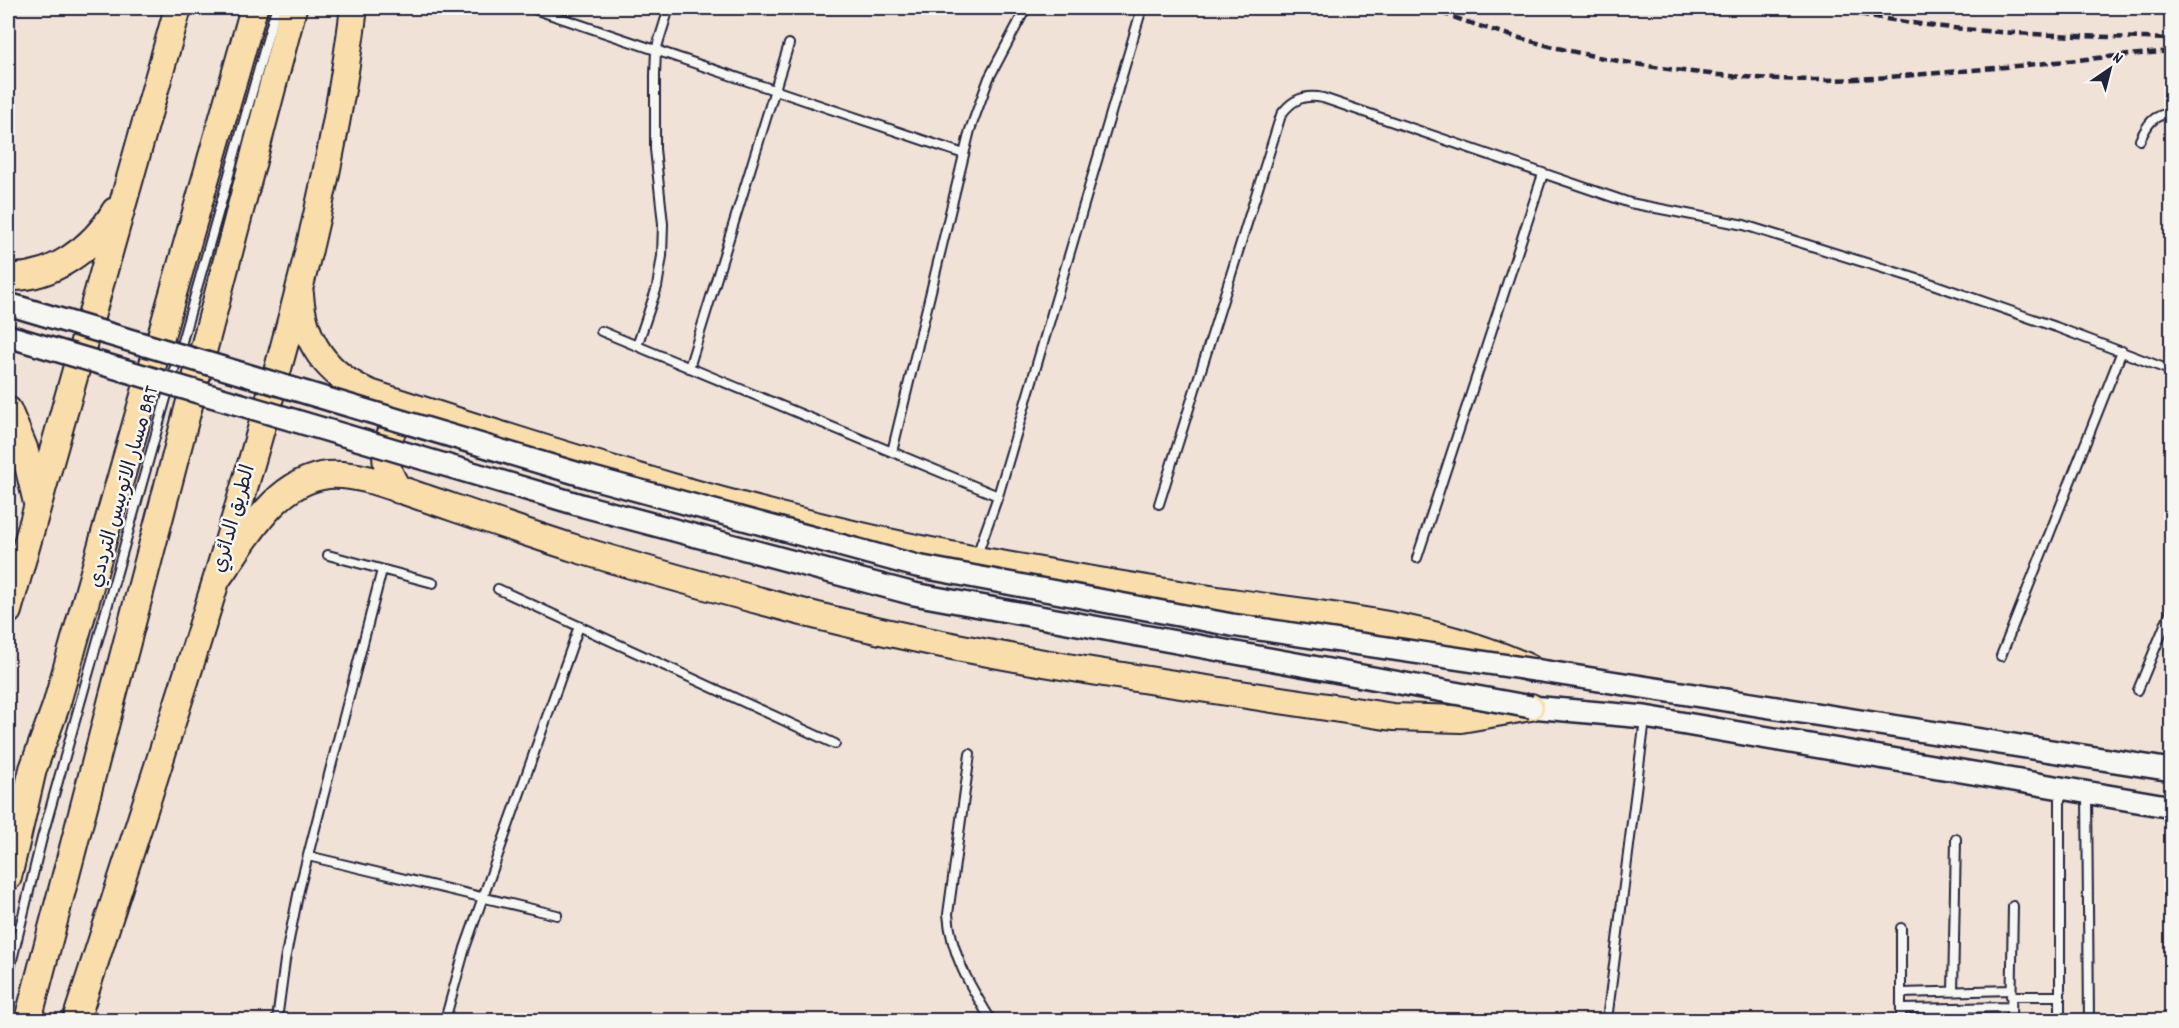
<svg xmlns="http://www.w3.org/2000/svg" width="2179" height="1028" viewBox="0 0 2179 1028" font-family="Dekko,'Playpen Sans Arabic',sans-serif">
<rect width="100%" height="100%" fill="#f0e2d6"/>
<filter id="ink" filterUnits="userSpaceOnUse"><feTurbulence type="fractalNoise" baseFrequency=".0167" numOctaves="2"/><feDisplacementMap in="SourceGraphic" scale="12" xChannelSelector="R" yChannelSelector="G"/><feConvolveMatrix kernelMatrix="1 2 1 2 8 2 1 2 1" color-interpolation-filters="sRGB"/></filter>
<g filter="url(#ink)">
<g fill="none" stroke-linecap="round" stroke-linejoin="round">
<!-- lane casing -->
<g stroke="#22223b" stroke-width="12">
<path id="lane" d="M534 9 964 154
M2140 140C2147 125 2153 114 2172 113
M601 331 998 496
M637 346 657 287 662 256 663 224 655 149V75L656 50 669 8
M689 368 789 44
M892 452 970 130 989 78 1026 8
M1159 504 1281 115C1292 99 1305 94 1323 98L1630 203 1744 225 1924 281 2056 327 2172 371
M328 555 433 583
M977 555 998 496 1142 8
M1417 558 1543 174
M498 589 835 744
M2001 656 2122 351
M2138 690 2172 608
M970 754 948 914C951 955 970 986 991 1020
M2060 791V1020
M2087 794 2089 1020
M308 856 557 915
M1901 928V1020
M8 976 42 838 276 8
M1953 992 1956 839
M1901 993 2011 990
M2011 996H2060
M1901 1009 2011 1007
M277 1020 285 960 299 890 382 570
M445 1020 465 948 579 626
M1607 1020 1645 719
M1956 1020V1008
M2011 1020 2013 906"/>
</g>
<!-- secondary casing -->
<g stroke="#22223b" stroke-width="26">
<path id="secondary" d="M1535 670 2172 770
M1531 707 1645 717 2172 807"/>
</g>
<!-- highway casing -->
<g stroke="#22223b" stroke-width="30">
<path id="highway" d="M8 277C51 279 94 248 115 211
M300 294C303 341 327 375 370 393 570 458 771 522 977 560 1064 575 1151 591 1238 603 1337 617 1437 625 1529 668
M8 410 24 448 37 503
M399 490C377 461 384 426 416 408
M217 579C246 540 274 481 328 475 359 472 396 489 425 498 475 515 524 532 574 548 648 571 724 591 798 611 993 662 1194 686 1393 717L1461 719 1531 707
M8 611 178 8
M8 877 33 769 56 706 254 8
M28 1020 293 8
M76 1020C135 838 195 655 249 471 294 316 334 168 354 8"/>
</g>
<!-- lane -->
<use href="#lane" stroke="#f6f6f2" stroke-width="8"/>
<!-- secondary -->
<use href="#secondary" stroke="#f6f6f2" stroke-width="21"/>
<!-- highway -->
<use href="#highway" stroke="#f9deab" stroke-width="26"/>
<!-- rail -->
<path stroke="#22223b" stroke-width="4.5" stroke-dasharray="9 4.5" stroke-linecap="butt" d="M1428 8C1553 55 1685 79 1819 80 1870 80 1921 74 1973 70 2039 64 2105 57 2172 51
M1833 8C1944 35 2058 35 2172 39"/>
<!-- secondary-bridge casing -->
<g stroke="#22223b" stroke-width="26" stroke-linecap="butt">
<path id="secondary-bridge" d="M8 304 589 477 917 566 1232 625 1535 670
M8 336 584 506 914 594 1531 707"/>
</g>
<!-- secondary-bridge -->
<use href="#secondary-bridge" stroke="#f6f6f2" stroke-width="21"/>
</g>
</g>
<g text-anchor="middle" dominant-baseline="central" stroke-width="5" stroke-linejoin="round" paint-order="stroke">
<!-- street labels -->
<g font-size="20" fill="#22223b" stroke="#f6f6f2">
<text transform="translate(125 487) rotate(-74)">مسار الاتوبيس الترددي BRT</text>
<text transform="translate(235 519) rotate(-74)">الطريق الدائري</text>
</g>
</g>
<!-- margin -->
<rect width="2179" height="1028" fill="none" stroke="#f6f6f2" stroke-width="30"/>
<rect x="15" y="15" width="2149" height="998" fill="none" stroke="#22223b" stroke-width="2" filter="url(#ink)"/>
<!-- north arrow -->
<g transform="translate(2110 69) rotate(35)" stroke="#f6f6f2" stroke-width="4.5" paint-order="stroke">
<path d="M0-4.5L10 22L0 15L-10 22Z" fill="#22223b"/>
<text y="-9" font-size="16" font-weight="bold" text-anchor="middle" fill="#22223b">N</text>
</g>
</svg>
